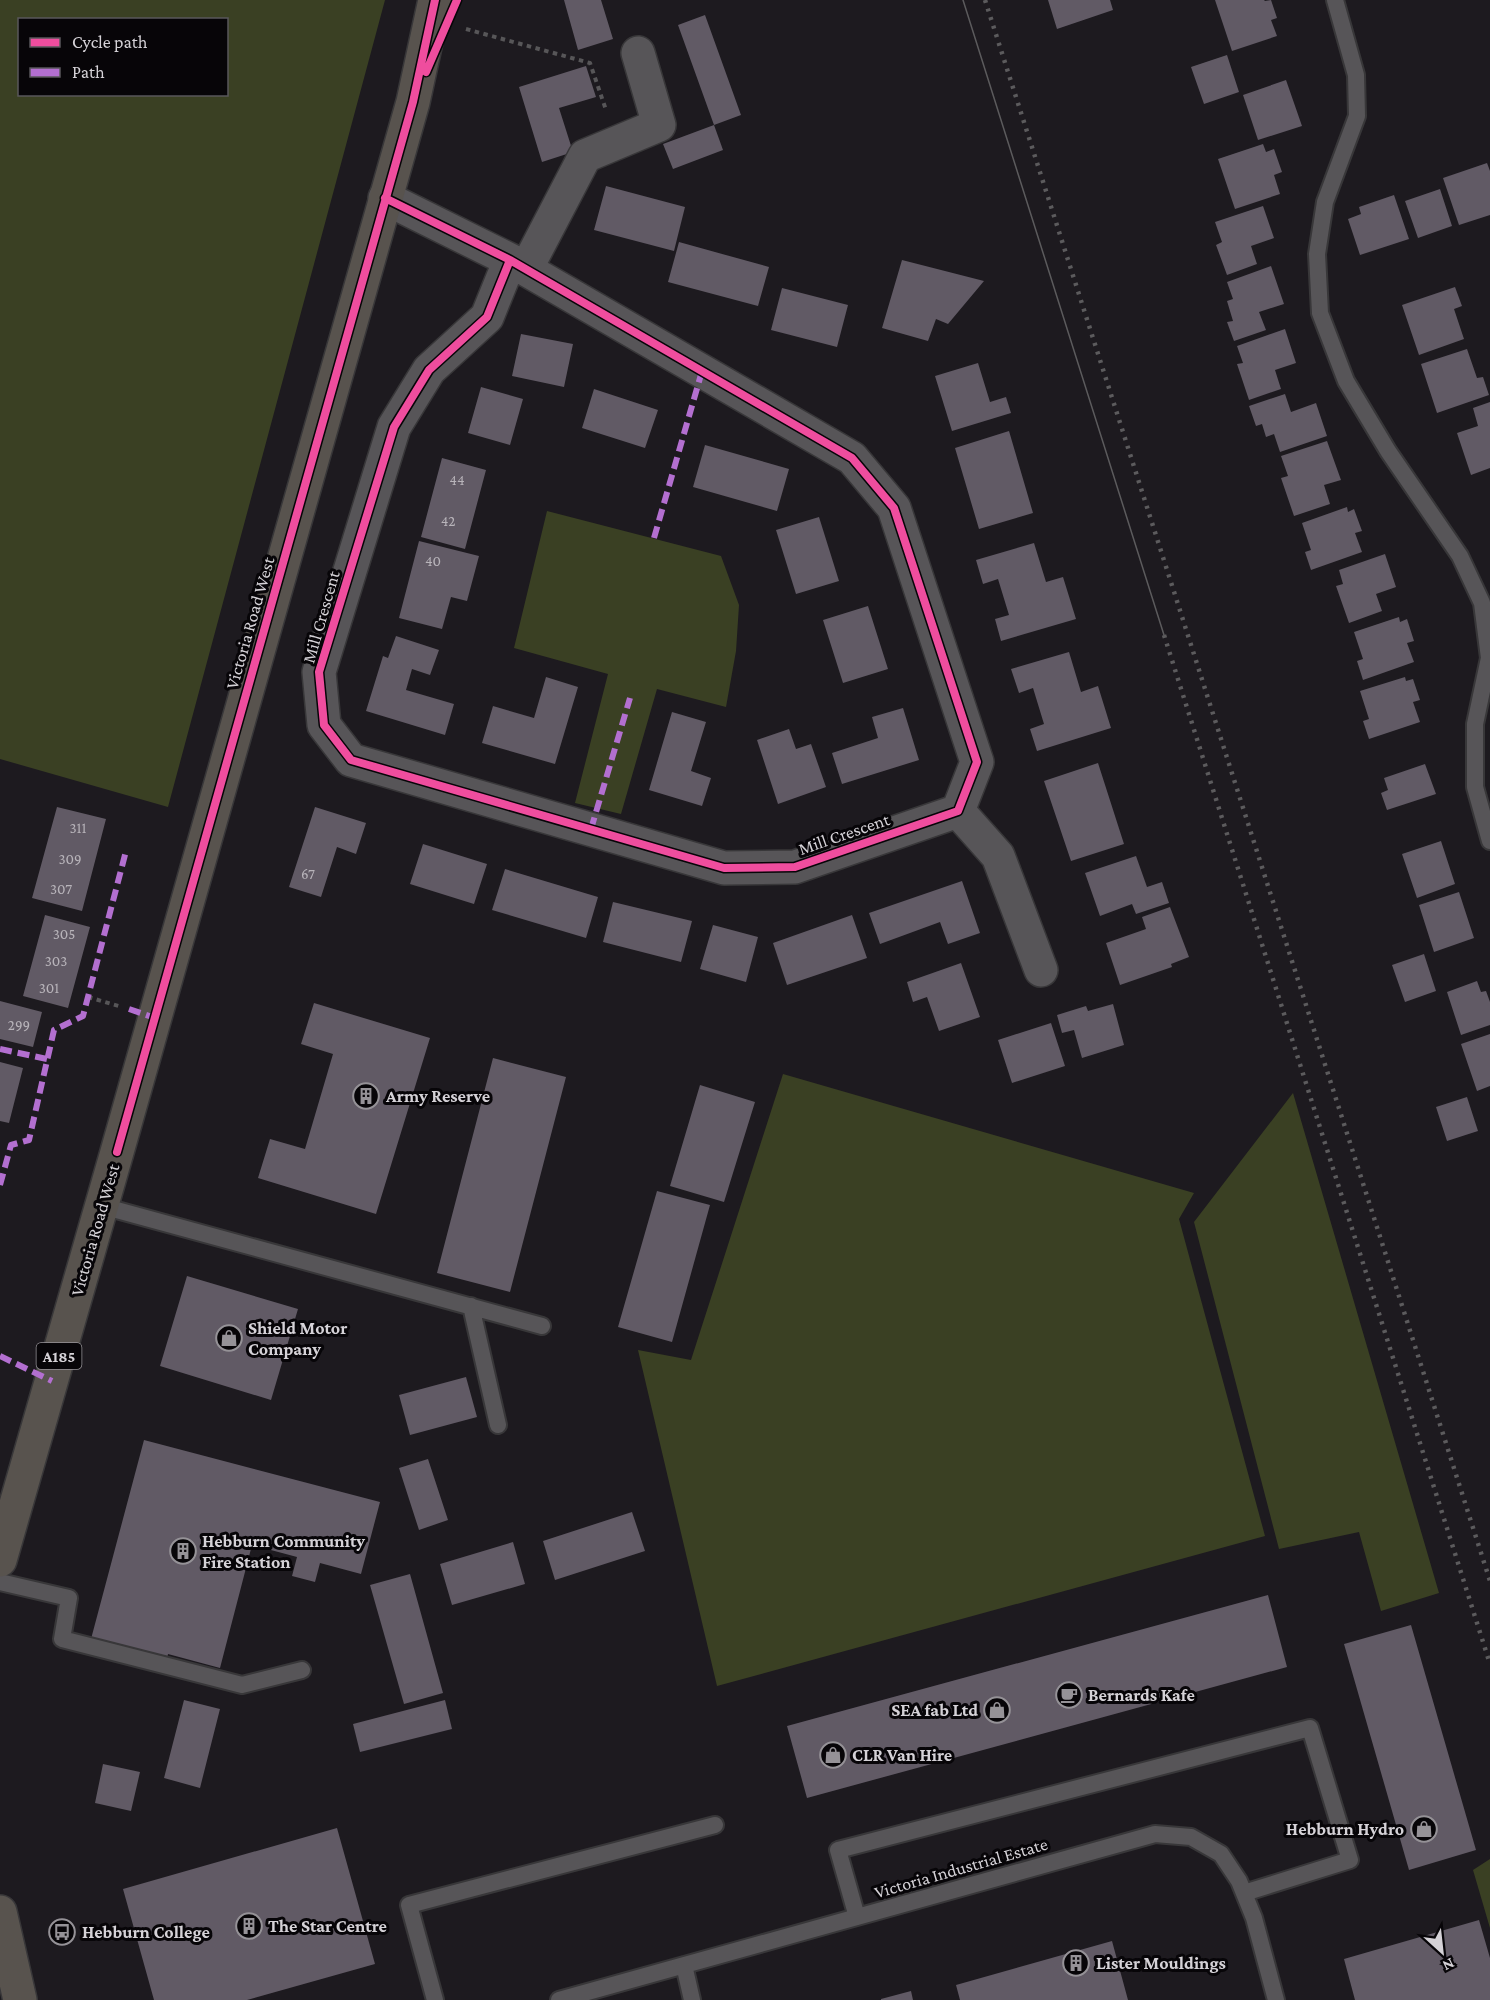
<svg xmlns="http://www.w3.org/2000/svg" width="1490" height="2000" viewBox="0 0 1490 2000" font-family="'Crimson Pro',serif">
<rect width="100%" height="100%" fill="#1d1a1f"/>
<!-- green -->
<path fill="#3a4023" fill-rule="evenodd" d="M0 0H385L168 807 0 759ZM20 20H226V94H20Z
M547 511 721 556 739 605 736 651 726 707 657 689 621 814 575 803 608 674 514 648Z
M783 1074 1194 1193 1179 1219 1265 1536 717 1686 638 1350 691 1360Z
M1293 1093 1439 1593 1381 1611 1359 1532 1279 1549 1194 1222Z
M1490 1859V1928L1473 1870Z"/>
<!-- building -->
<path fill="#615a65" d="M564 0H601L613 39 578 50Z
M1048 0H1110L1113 10 1057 29Z
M1215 0H1264L1265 1 1271 0 1277 18 1271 20 1277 36 1232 51Z
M705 15 741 115 714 125 723 150 673 169 663 144 714 125 678 25Z
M1227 55 1239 92 1204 104 1191 67Z
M586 66 596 97 559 108 573 152 542 162 519 87Z
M1286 80 1302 126 1258 140 1243 95Z
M1263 144 1266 152 1274 149 1282 172 1274 175 1280 194 1235 209 1218 159Z
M1487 163 1490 171V215L1459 225 1443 178Z
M606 186 685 207 674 251 594 230Z
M1440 189 1452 226 1418 238 1405 201Z
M1394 195 1409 239 1360 255 1348 219 1361 214 1359 207Z
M1263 206 1274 238 1251 246 1257 264 1227 275 1216 245 1222 242 1215 222Z
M679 242 769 267 758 306 668 282Z
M902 260 984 281 948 324 936 319 928 341 882 328Z
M1271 266 1284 304 1259 312 1266 330 1234 341 1227 322 1233 321 1227 301 1233 299 1227 282Z
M1455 287 1462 306 1454 309 1464 339 1419 355 1402 305Z
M782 288 848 305 837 347 771 330Z
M1285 329 1296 363 1275 370 1281 389 1249 400 1237 364 1243 363 1237 346Z
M521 334 573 344 564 387 512 376Z
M1467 349 1477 378 1483 377 1489 395 1437 413 1421 364Z
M978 363 990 402 1006 397 1011 413 952 431 935 376Z
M481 387 523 399 510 445 468 433Z
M594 389 658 410 645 448 582 428Z
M1285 394 1291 412 1316 403 1327 436 1280 452 1274 434 1266 437 1262 424 1256 426 1249 406Z
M1490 402V468L1471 475 1457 433 1478 426 1473 408Z
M1009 431 1033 513 979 529 955 448Z
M1327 441 1341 480 1324 485 1330 504 1294 516 1281 478 1288 476 1281 456Z
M705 445 789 469 777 511 693 487Z
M442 458 486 470 465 549 421 537Z
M1347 507 1348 512 1354 509 1362 531 1355 533 1362 552 1311 570 1305 552 1311 550 1302 523Z
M819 517 839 581 796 594 776 530Z
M419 541 479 556 467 601 451 597 442 629 399 618Z
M1034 543 1046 582 1063 577 1076 619 1001 641 995 619 1009 615 998 579 983 584 976 560Z
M1385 554 1396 587 1376 594 1382 611 1349 623 1336 586 1343 584 1339 570Z
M868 606 888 669 843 683 823 620Z
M1399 617 1400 622 1407 619 1414 641 1407 643 1414 662 1363 680 1357 661 1363 659 1354 632Z
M396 636 439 650 430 675 412 669 406 690 454 704 445 735 366 711 383 656 388 658Z
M1069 652 1081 692 1098 686 1111 728 1037 751 1030 729 1044 724 1033 688 1019 693 1011 669Z
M546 677 578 687 555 764 482 743 493 706 534 718Z
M1405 677 1406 681 1413 679 1420 700 1413 702 1420 722 1369 739 1363 721 1369 719 1360 691Z
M903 708 919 760 842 784 832 753 878 738 872 717Z
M672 712 706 722 691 771 711 778 702 806 649 790Z
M789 729 796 749 811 744 826 787 778 804 757 740Z
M1098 763 1124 844 1071 861 1044 781Z
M1425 764 1436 794 1387 810 1381 793 1388 790 1384 778Z
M57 807 106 819 82 911 32 898Z
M315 807 366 823 356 854 337 847 321 897 289 887Z
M1441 841 1455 884 1417 898 1402 854Z
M423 844 487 864 474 904 410 884Z
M1136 856 1147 887 1162 882 1169 903 1136 914 1132 904 1100 916 1085 873Z
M505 869 598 897 586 938 492 910Z
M962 881 980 933 948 944 940 922 880 944 869 913Z
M1459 892 1474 938 1434 952 1419 905Z
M613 902 692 921 681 962 603 942Z
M1170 907 1189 957 1171 964 1172 967 1120 985 1106 943 1146 929 1142 917Z
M45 915 90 927 68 1008 23 996Z
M852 915 867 958 787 985 773 943Z
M713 925 758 937 746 982 700 969Z
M1424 954 1436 991 1405 1002 1392 965Z
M961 963 980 1017 939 1031 927 997 913 1002 907 982Z
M1477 981 1481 992 1486 991 1490 1002V1025L1461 1035 1447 992Z
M0 1001 42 1012 33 1047 0 1039Z
M314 1003 430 1038 376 1214 258 1178 270 1139 305 1149 333 1054 301 1044Z
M1113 1004 1124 1045 1082 1058 1074 1030 1062 1033 1057 1015 1086 1006 1088 1011Z
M1051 1023 1065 1066 1012 1083 998 1040Z
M1490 1034V1086L1477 1091 1461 1044Z
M493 1058 566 1077 510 1292 437 1273Z
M0 1062 23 1068 9 1123 0 1121Z
M700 1085 755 1102 724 1202 670 1186Z
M1467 1097 1478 1131 1447 1141 1436 1107Z
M657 1191 710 1205 672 1342 618 1327Z
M187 1276 298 1309 271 1400 160 1366Z
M466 1377 477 1417 410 1435 399 1395Z
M144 1440 380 1502 361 1574 320 1563 315 1582 292 1576 297 1557 252 1545 220 1668 168 1654 167 1659 91 1639Z
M428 1459 448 1520 419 1530 399 1468Z
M632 1512 645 1551 555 1580 543 1541Z
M513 1542 525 1584 452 1605 440 1564Z
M410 1574 443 1693 404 1704 370 1585Z
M1268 1595 1287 1667 807 1798 787 1726Z
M1411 1625 1476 1850 1409 1870 1344 1644Z
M184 1700 220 1709 200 1788 164 1778Z
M445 1700 452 1729 360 1752 353 1724Z
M103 1764 140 1772 131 1811 95 1803Z
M337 1828 375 1964 247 2000H154L123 1889Z
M1479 1920 1490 1958V2000H1355L1344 1959Z
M1112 1941 1128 2000H960L956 1985Z
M911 1991 913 2000H881V1999Z"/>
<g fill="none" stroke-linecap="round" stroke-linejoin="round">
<!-- lane casing -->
<g stroke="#383739" stroke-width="20">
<path id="lane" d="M1335 0 1356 75 1357 116 1325 202 1317 254 1320 313 1346 381 1388 451 1460 556 1482 603 1489 658 1475 724V787L1490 841
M102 1206 542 1326
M471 1306 498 1425
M0 1582 69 1598 62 1639 242 1685 302 1670
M857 1917 838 1850 1310 1728 1350 1860 1244 1893
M684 1965 692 2000
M435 2000 409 1905 715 1825
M559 2000 1155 1834 1191 1837 1221 1854 1239 1881 1254 1918 1276 2000"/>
</g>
<!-- street casing -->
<g stroke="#383739" stroke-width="36">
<path id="street" d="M385 198 510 260 852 458 894 508 977 762 958 811 795 867 724 868 351 760 324 725 319 672 394 427 429 370 487 317 510 260
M526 269 585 156 659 125 638 53
M958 811 998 856 1041 970"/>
</g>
<!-- primary casing -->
<g stroke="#383739" stroke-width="36">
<path id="primary" d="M0 1560 117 1152 413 102 435 0
M0 1912 20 2000"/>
</g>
<!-- path -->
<path stroke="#575658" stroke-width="4" stroke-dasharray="4.5 4.5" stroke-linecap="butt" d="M466 29 590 63 606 110
M88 997 122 1007"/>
<!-- lane -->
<use href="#lane" stroke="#575558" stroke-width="16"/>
<!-- street -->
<use href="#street" stroke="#575558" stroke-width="33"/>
<!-- primary -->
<use href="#primary" stroke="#58534e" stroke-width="33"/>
<!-- tram -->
<path stroke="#5c5b5d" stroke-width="1.5" d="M963 0 1164 635"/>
<!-- rail -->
<path stroke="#5c5b5d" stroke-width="4.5" stroke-dasharray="3 6" stroke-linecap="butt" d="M985 0 1490 1581
M1164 635 1490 1664"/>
<!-- quiet -->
<path stroke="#b36fd0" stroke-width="6" stroke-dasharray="12 6" stroke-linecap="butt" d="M654 538 702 371
M591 829 630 698
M129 1009 155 1018
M0 1049 47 1059
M0 1185 11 1145 29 1140 54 1030 83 1016 126 851
M0 1356 52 1381"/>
<!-- cycleway casing -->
<g stroke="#070508" stroke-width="11">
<path id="cycleway" d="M426 72 457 0
M385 198 510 260 852 458 894 508 977 762 958 811 795 867 724 868 351 760 324 725 319 672 394 427 429 370 487 317 510 260
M117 1152 413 102 435 0"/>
</g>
<!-- cycleway -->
<use href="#cycleway" stroke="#ef4d9e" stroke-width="8"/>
</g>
<!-- icons -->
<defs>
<g id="building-ring" transform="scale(1.35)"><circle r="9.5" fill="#070508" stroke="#959297" stroke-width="1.5"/><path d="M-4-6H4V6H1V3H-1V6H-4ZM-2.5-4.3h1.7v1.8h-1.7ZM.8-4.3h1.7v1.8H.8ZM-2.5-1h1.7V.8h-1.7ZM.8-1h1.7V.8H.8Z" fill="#959297"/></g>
<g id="shop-ring" transform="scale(1.35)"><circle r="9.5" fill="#070508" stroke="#959297" stroke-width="1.5"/><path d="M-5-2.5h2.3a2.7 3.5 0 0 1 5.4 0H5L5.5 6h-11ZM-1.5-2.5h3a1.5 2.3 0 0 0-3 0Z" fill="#959297"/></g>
<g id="cafe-ring" transform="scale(1.35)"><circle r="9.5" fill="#070508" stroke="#959297" stroke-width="1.5"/><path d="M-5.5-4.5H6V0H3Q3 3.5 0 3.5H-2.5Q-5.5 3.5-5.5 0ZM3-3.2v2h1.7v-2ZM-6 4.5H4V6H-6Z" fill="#959297"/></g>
<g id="bus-ring" transform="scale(1.35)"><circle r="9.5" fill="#070508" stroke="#959297" stroke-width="1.5"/><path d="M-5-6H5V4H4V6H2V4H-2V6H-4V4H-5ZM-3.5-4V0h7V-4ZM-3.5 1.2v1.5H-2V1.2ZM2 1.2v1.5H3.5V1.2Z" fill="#959297"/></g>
</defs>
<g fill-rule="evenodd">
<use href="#building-ring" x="366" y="1096"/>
<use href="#shop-ring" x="229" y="1338"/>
<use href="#building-ring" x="183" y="1551"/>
<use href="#cafe-ring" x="1069" y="1695"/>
<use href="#shop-ring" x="997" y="1710"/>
<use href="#shop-ring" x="833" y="1755"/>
<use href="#shop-ring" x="1424" y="1829"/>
<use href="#building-ring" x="249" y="1926"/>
<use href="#bus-ring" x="62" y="1932"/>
<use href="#building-ring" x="1076" y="1963"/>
</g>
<g text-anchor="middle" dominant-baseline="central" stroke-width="6" stroke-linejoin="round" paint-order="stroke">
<!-- number labels -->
<g font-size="15" fill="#b8b4ba">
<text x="457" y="480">44</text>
<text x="448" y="521">42</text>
<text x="433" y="561">40</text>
<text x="78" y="828">311</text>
<text x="70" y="859">309</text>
<text x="308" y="874">67</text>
<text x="61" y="889">307</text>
<text x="64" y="934">305</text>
<text x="56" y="961">303</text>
<text x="49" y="988">301</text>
<text x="19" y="1025">299</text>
</g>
<!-- shield labels -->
<rect fill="#070508" stroke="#979499" stroke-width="1.5" x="36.5" y="1343" width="45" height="26" rx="4.5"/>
<g font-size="16" font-weight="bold" fill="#d5d2d7">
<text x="59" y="1356">A185</text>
</g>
<!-- street labels -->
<g font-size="18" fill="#d5d2d7" stroke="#070508">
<text transform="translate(321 617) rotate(-74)">Mill Crescent</text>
<text transform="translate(250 623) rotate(-74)">Victoria Road West</text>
<text transform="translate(844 834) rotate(-19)">Mill Crescent</text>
<text transform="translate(95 1230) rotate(-74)">Victoria Road West</text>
<text transform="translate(961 1868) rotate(-16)">Victoria Industrial Estate</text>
</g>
<!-- poi labels -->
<g font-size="18" font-weight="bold" fill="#d5d2d7" stroke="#070508" text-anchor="start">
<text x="386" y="1096">Army Reserve</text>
<text x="248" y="1328">Shield Motor<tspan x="248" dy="21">Company</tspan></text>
<text x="202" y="1541">Hebburn Community<tspan x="202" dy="21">Fire Station</tspan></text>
<text x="1088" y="1695">Bernards Kafe</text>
<text x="978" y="1710" text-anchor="end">SEA fab Ltd</text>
<text x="852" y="1755">CLR Van Hire</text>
<text x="1404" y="1829" text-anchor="end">Hebburn Hydro</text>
<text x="268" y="1926">The Star Centre</text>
<text x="82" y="1932">Hebburn College</text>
<text x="1096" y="1963">Lister Mouldings</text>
</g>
</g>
<!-- legend -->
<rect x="18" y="18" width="210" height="78" fill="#070508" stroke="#59575b" stroke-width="1.5"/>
<rect x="30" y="38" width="30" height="9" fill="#ef4d9e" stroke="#59575b" stroke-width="1.5"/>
<text x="72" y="48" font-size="18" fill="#d5d2d7">Cycle path</text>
<rect x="30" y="68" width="30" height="9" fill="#b36fd0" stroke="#59575b" stroke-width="1.5"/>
<text x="72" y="78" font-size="18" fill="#d5d2d7">Path</text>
<!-- north arrow -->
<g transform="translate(1442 1952) rotate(153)" stroke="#070508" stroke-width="4.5" paint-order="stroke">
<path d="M0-4.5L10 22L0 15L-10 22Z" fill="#d5d2d7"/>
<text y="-9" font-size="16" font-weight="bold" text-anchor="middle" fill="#d5d2d7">N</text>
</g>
</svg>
